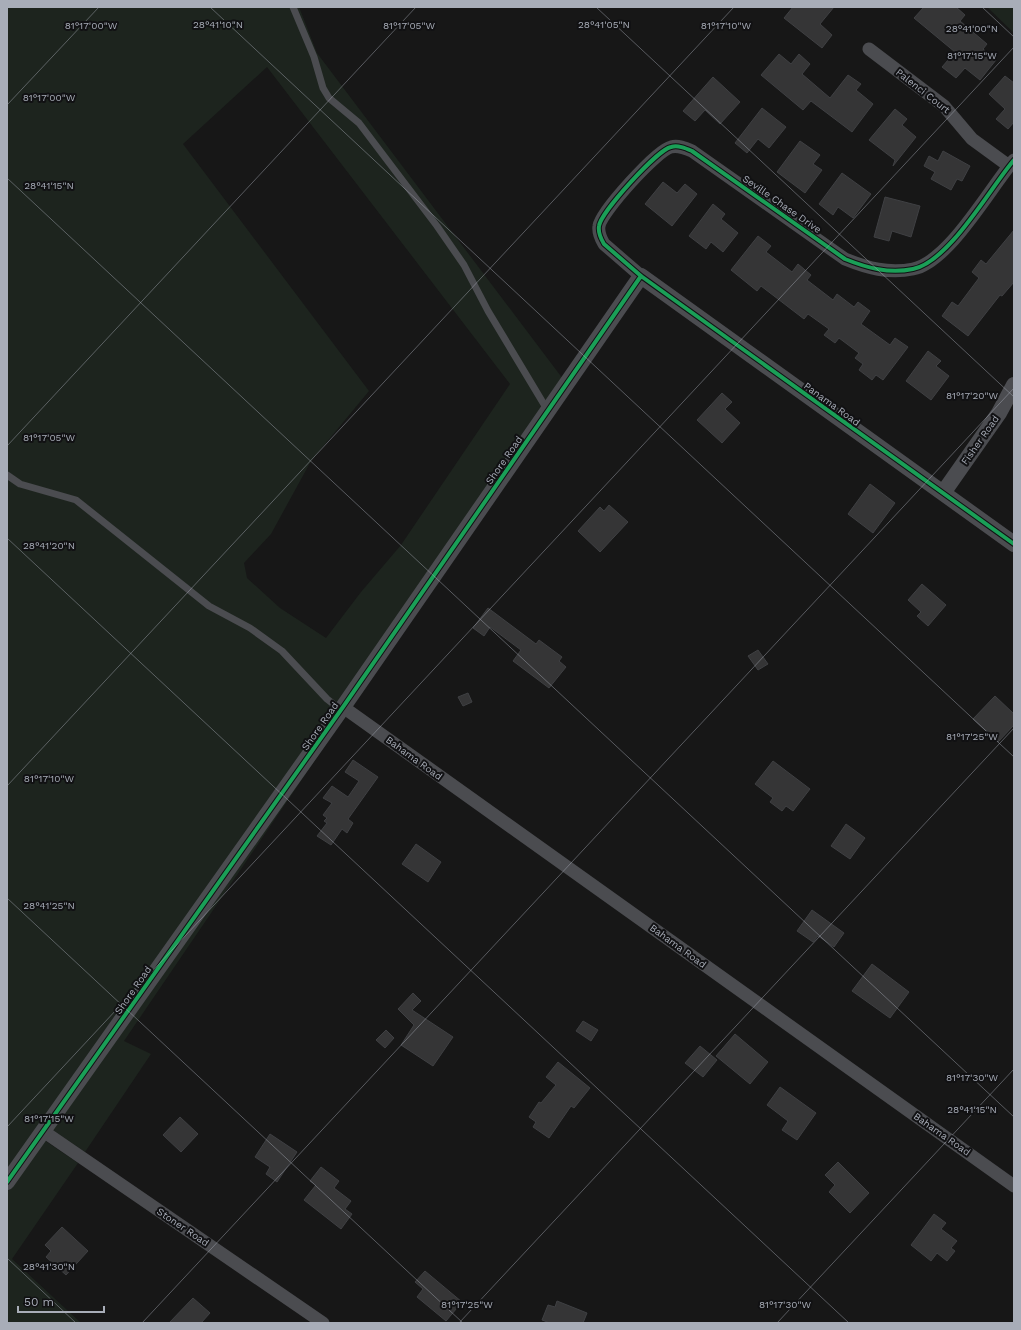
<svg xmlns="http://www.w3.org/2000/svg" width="1021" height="1330" viewBox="0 0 1021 1330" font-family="'Work Sans',sans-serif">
<rect width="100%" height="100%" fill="#171717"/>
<!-- green -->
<path fill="#1d241e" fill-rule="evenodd" d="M7 7H299L317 53 563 379 333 711 7 1171ZM267 67 510 384 401 545 361 592 326 638 280 608 247 578 244 563 271 534 311 461 369 391 183 144Z
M987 7H1014V34V33Z
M341 722 124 1041 151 1054 85 1152 51 1129Z
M44 1140 78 1163 12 1259 81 1323H7V1192Z"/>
<!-- building -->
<path fill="#353536" stroke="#3f4043" d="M793 7H834L820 24 832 35 822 48 784 18Z
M924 7H956L965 15 960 21 987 44 983 49 996 60 980 80 965 68 956 78 942 67 955 52 914 18Z
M779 54 791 64 799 54 810 64 802 74 830 98 848 75 861 84 856 90 873 104 852 132 811 101 803 110 761 75Z
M1005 76 1014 83V122L1008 129 996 119 1005 109 989 94Z
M713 77 740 102 720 124 705 110 695 121 683 111Z
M762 108 786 127 769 148 758 139 747 153 735 143Z
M895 109 907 119 902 125 916 137 893 166 895 160 869 140Z
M800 141 820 155 813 164 822 170 805 193 777 172Z
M943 151 970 166 962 181 957 179 951 190 931 179 935 172 924 166 929 156 938 161Z
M842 173 871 194 853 218 838 207 833 215 819 204Z
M663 182 677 193 685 184 697 194 672 226 645 204Z
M885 197 920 206 911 237 892 231 889 241 874 237Z
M713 204 725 214 721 219 738 233 723 252 711 242 706 249 689 236Z
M1014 230V282L1002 296 1000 295 968 336 942 316 952 302 958 306 979 278 972 272 981 260 986 264Z
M758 236 771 246 766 252 792 272 798 264 811 275 807 280 833 300 837 294 854 307 858 302 870 311 861 324 890 345 895 338 908 347 883 380 876 375 872 380 859 370 863 364 855 358 859 353 839 338 835 343 824 335 829 329 808 314 804 319 761 286 757 291 731 270Z
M928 351 941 361 936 366 949 376 931 400 906 381Z
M722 393 732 402 725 409 740 423 722 443 697 420Z
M870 484 895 503 873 533 848 514Z
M609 505 628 522 600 552 578 531 600 507 604 511Z
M922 584 946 605 928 626 917 616 921 612 908 600Z
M488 608 536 644 539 640 562 657 559 661 566 667 549 688 513 661 521 650 490 627 484 636 473 628Z
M758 650 768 664 758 670 748 656Z
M468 693 472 702 463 706 458 697Z
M995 696 1014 714V725L998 742 973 719Z
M353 760 378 777 348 819 353 823 347 833 342 829 331 845 317 836 327 823 324 821 327 818 323 815 332 803 323 798 332 786 348 797 359 781 345 772Z
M773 761 810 789 793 811 786 806 782 811 770 802 773 798 755 784Z
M846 824 865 838 850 859 831 846Z
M416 844 441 862 428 882 402 864Z
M812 910 844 933 834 947 818 936 813 942 797 931Z
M872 964 909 992 890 1018 852 991Z
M413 993 421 1001 412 1010 453 1037 433 1066 401 1045 414 1025 398 1009Z
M583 1021 598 1030 591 1041 576 1031Z
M386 1030 394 1038 385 1048 376 1040Z
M735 1034 768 1062 750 1084 716 1056Z
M700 1046 717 1060 703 1077 685 1063Z
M558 1062 590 1088 574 1108 571 1106 549 1138 533 1127 536 1122 529 1117 539 1102 541 1103 556 1085 546 1077Z
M780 1087 816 1113 797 1140 782 1130 788 1121 767 1105Z
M180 1117 198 1134 181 1152 163 1135Z
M270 1134 297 1152 277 1182 266 1174 270 1167 255 1157Z
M838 1162 869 1193 850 1213 829 1192 835 1185 825 1175Z
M321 1167 339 1181 334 1188 351 1201 345 1209 352 1214 341 1229 304 1200 316 1185 310 1181Z
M934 1214 946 1223 941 1229 957 1241 951 1248 955 1251 947 1261 937 1253 931 1261 911 1245Z
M62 1227 88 1251 66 1275 46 1257 51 1251 45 1245Z
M425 1271 462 1302 446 1321 417 1297 423 1289 415 1282Z
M193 1298 210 1313 201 1323H169Z
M557 1301 587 1313 583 1323H550L542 1320 548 1305 555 1307Z"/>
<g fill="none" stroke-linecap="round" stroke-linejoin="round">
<!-- service -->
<path stroke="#4b4c50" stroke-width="7" d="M293 7 314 57 323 88 329 98 359 123 437 226 464 265 488 311 548 411
M7 475 20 484 76 500 209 606 250 628 282 651 327 699 341 710"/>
<!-- minor -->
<path stroke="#4b4c50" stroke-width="13" d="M869 49 944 106 972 139 1009 166
M641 276 604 244C601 239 598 232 599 226 601 212 657 150 671 147 678 145 685 148 692 151L845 259C867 268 889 274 913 269 949 262 990 188 1014 160
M343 707 1014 1186
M43 1131 323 1323"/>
<!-- tertiary -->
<path stroke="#4b4c50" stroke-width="16" d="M943 493 999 413 1014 385
M7 1182 343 707 641 276 1014 544"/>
<!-- cycleway casing -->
<g stroke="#111113" stroke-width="6">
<path id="cycleway" d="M1014 160C990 188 949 262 913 269 889 274 867 268 845 259L692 151C685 148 678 145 671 147 657 150 601 212 599 226 598 232 601 239 604 244L641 276 1014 544
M7 1182 343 707 641 276"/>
</g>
<!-- cycleway -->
<use href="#cycleway" stroke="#1a9f57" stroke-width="4"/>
</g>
<!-- ticks -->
<path fill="none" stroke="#a8adb8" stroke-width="1" stroke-opacity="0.45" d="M210 7 1014 757M596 7 1014 397M982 7 1014 37M7 105 99 7M7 178 1014 1117M7 446 416 7M7 538 849 1323M7 786 734 7M7 898 463 1323M7 1127 1014 47M7 1258 76 1323M142 1323 1014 388M459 1323 1014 728M777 1323 1014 1069"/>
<g text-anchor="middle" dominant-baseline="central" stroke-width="4" stroke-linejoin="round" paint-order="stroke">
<!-- street labels -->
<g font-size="10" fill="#a8adb8" stroke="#111113">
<text transform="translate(923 91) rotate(38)">Palenci Court</text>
<text transform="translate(782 204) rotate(35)">Seville Chase Drive</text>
<text transform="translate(832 404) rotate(36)">Panama Road</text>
<text transform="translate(980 440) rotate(-55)">Fisher Road</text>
<text transform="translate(504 460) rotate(-55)">Shore Road</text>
<text transform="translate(320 726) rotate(-55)">Shore Road</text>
<text transform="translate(414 758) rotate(36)">Bahama Road</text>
<text transform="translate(678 946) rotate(36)">Bahama Road</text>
<text transform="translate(133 990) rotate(-55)">Shore Road</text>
<text transform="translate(942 1134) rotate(35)">Bahama Road</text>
<text transform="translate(183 1227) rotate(34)">Stoner Road</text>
</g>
</g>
<g font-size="10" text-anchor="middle" fill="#a8adb8" stroke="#111113" stroke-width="4" stroke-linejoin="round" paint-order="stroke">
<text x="218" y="28">28°41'10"N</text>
<text x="604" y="28">28°41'05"N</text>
<text x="91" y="29">81°17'00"W</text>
<text x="409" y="29">81°17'05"W</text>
<text x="726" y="29">81°17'10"W</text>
<text x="972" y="32">28°41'00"N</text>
<text x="972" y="59">81°17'15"W</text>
<text x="49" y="101">81°17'00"W</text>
<text x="49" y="189">28°41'15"N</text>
<text x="972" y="399">81°17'20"W</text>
<text x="49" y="441">81°17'05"W</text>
<text x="49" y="549">28°41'20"N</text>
<text x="972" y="740">81°17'25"W</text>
<text x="49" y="782">81°17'10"W</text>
<text x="49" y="909">28°41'25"N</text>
<text x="972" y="1081">81°17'30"W</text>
<text x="972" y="1113">28°41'15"N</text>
<text x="49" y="1122">81°17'15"W</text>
<text x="49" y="1270">28°41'30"N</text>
<text x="467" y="1308">81°17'25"W</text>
<text x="785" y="1308">81°17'30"W</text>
</g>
<!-- border -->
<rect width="1021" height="1330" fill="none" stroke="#a8adb8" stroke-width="16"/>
<!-- scale -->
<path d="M18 1306v6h86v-6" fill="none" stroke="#a8adb8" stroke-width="2"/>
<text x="24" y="1306" font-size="12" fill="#a8adb8" stroke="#111113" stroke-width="3" paint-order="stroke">50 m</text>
</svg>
